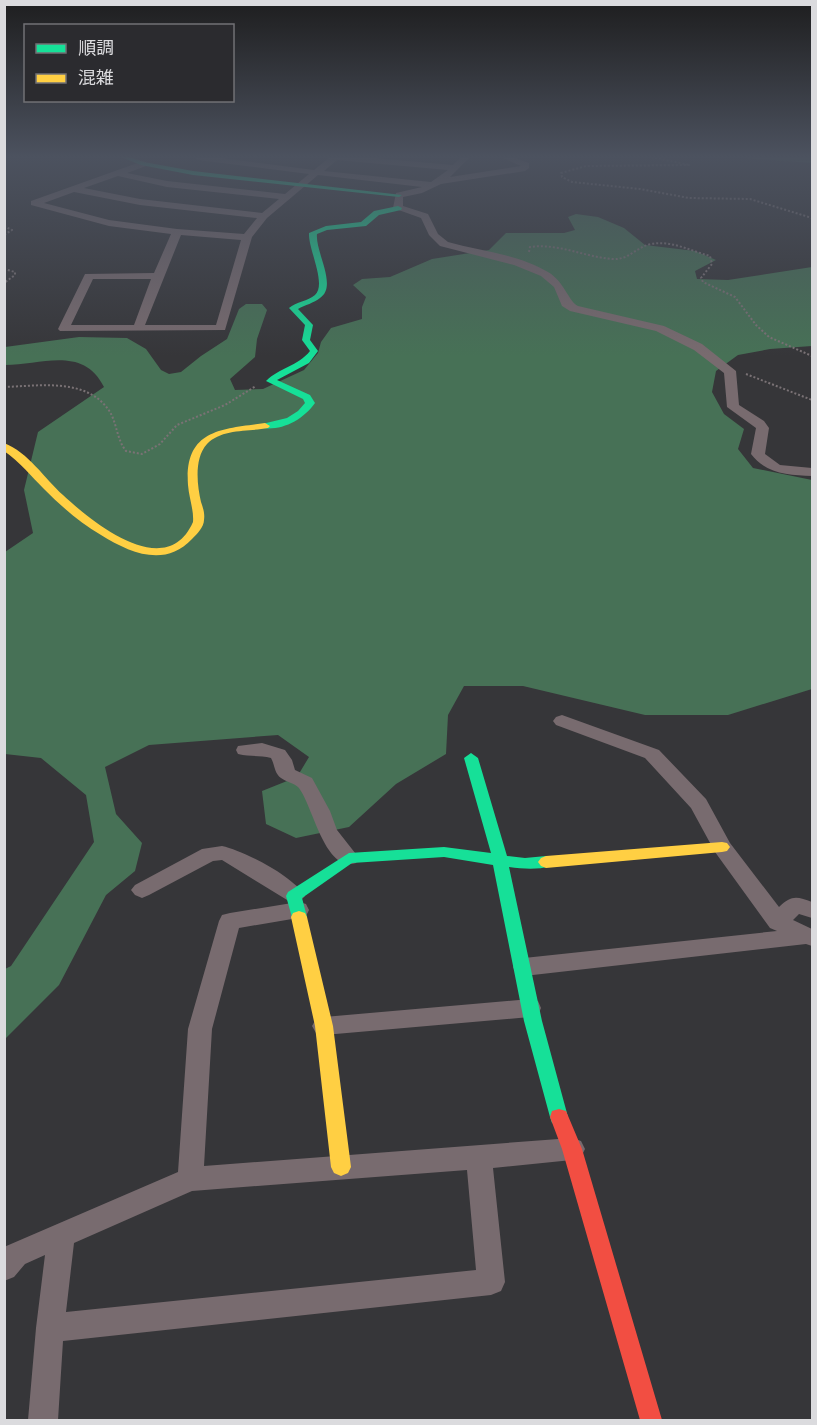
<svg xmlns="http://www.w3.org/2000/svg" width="817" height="1425" viewBox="0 0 817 1425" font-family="Mulish,'Noto Sans JP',sans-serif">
<rect width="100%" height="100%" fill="#363639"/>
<!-- forest -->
<path fill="#477156" d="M729 157H812V163Z
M576 214 598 217 624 228 645 245 695 251 716 260 695 271 697 279 728 280 812 267V346L770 349 738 355 716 371 712 392 724 414 744 429 738 449 753 468 812 480V689L728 715H645L523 686H464L448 715 446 754 396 784 349 827 296 838 266 824 262 791 297 777 309 757 278 735 149 745 105 767 116 814 142 843 135 871 106 895 59 985 5 1039V969L11 966 94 842 86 795 41 758 5 754V552L33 533 24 490 38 432 104 387C83 345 41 365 5 365V347L79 337 127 338 146 349 161 370 169 374 181 372 201 356 227 339 239 309 246 304H262L267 310 257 339 255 357 230 379 235 390 263 389 304 370 318 353 321 342 331 328 362 319V307L366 297 353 285 362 279 390 277 432 259 489 250 506 233H564L575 230 568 217Z"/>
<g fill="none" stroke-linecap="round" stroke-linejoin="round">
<!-- path -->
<path stroke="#7a7275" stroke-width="2" stroke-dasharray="2 2" stroke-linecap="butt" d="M651 157 690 165 586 166 561 173 562 177 572 182 640 189 689 198 750 199 812 218
M4 226 12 230 4 235
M529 252 530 247C559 243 584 257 613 259 629 260 636 247 651 244 671 240 691 251 710 256L712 264 701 278 703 282 735 297 756 325 769 337 812 356
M4 269 15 272V275L4 283
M746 374 812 400
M4 387C39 386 88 377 110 412 117 424 117 440 126 451L142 454 160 444 177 425 225 405 256 386"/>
<!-- street -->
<path fill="#786b6f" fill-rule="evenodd" d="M194 157H213L314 170 330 157H362L453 165 461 157H470L450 177 521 166 501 157H512L529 163V168L525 171 441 184 422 193 403 197V206L428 214 438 234 448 242C480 251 518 254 548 272 564 281 569 302 578 306L664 326 702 344 736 371 739 405 764 421 769 428 765 454 780 465 812 468V476C789 475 766 474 751 454L756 428 727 407 724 373 694 350 656 331 570 311 562 306 554 287 541 276 514 265 440 246 429 235 421 218 393 208 396 193 422 187 318 175 267 218 252 237 225 330 60 331 58 329 85 274 154 273 171 234 109 226 31 205V201L143 161 146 162V166L127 173 167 181 285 194 309 174 198 160ZM337 160 448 170 431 182 324 171ZM118 176 167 187 279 199 262 213 140 199 84 188ZM74 192 140 205 257 218 244 234 177 229 109 220 44 203ZM181 235 241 240 216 325H145ZM93 279H151L134 325H71Z
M562 715 659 750 706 799 730 843 779 907C791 895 797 896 812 902V918L799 914 793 920 812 929V946L806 944 524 976 516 973 513 967 516 961 524 958 777 931 770 928 715 852 691 808 645 758 556 725 553 721 556 717Z
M262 743 285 750 292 760 295 770 312 778 330 811 337 830 359 858 356 863C324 873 313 804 298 787 294 783 286 782 281 778 274 773 275 765 271 758 260 755 250 757 238 754L236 750 238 746Z
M222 846C244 851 293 876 305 896L299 902 306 904 309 910 306 916 298 918 239 928 212 1029 204 1166 572 1138 581 1141 585 1149 581 1157 572 1160 493 1168 505 1282 501 1291 491 1295 63 1341 58 1420H28L36 1328 45 1255 25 1264 14 1277 4 1281V1247L178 1172 188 1029 219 921 222 915 230 913 292 903 222 860 213 861 149 895 142 898 135 895 131 890 135 885 202 849ZM467 1170 476 1270 66 1312 74 1243 192 1191Z
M530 999 538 1001 541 1008 538 1015 530 1017 324 1035 316 1033 312 1026 316 1019 324 1017Z"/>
<!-- fast -->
<path fill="#16e098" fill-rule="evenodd" d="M121 157H129L144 162 193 171 402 195 399 197 193 175 141 165Z
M398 206 402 208 401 210 379 215 366 226 327 230 317 234C315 252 338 286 320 298 314 303 305 305 298 309L313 325 310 340 318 351 309 363 277 380 310 395 315 403C303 420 282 431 262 428V424L287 418 298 411 305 403 303 399 266 381C279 368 298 366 310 351L302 340 305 325 289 308C296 302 308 301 315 295 327 284 308 249 309 233L326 226 361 222 374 211Z
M471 753 478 758 507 856 525 858 546 856 551 858 554 862 551 866C537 870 524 869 509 867L542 1021 568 1117 566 1123 559 1125 552 1123 550 1117 524 1021 493 865 444 857 352 863 302 898 307 917 305 921 299 923 293 921 286 896 288 892 349 853 444 847 491 853 464 758Z"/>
<!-- slow -->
<path fill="#ffcf43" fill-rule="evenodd" d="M265 423 270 426 268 428C249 432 222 428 207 444 194 458 197 485 201 502 203 508 205 513 204 520 204 527 197 534 192 539 165 568 130 553 101 535 80 523 61 506 44 489 31 476 20 462 4 451V443C28 452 45 479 63 495 92 522 166 583 193 522 194 510 189 498 188 485 184 429 222 429 265 423Z
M722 842 727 843 730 847 727 851 722 852 546 868 541 866 538 862 541 858 546 856Z
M299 911 305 913 307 917 333 1026 351 1167 348 1173 341 1176 334 1173 331 1167 315 1026 291 917 293 913Z"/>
<!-- jam -->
<path fill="#f24e42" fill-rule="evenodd" d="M559 1109 566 1111 582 1149 662 1420H640L562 1149 550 1117 552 1111Z"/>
</g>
<!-- sky -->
<linearGradient id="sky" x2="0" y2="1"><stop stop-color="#1e1e1f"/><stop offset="0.44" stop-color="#4c525f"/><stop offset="1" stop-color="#4c525f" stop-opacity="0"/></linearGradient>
<rect width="817" height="356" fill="url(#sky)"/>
<!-- border -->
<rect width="817" height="1425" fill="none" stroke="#dbdbde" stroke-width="12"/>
<!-- legend -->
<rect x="24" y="24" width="210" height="78" fill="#2b2b2f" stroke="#717175" stroke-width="1.5"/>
<rect x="36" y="44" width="30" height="9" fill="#16e098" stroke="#717175" stroke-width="1.5"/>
<text x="78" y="54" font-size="18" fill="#dbdbde">順調</text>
<rect x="36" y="74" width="30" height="9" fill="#ffcf43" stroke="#717175" stroke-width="1.5"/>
<text x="78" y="84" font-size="18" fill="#dbdbde">混雑</text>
</svg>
